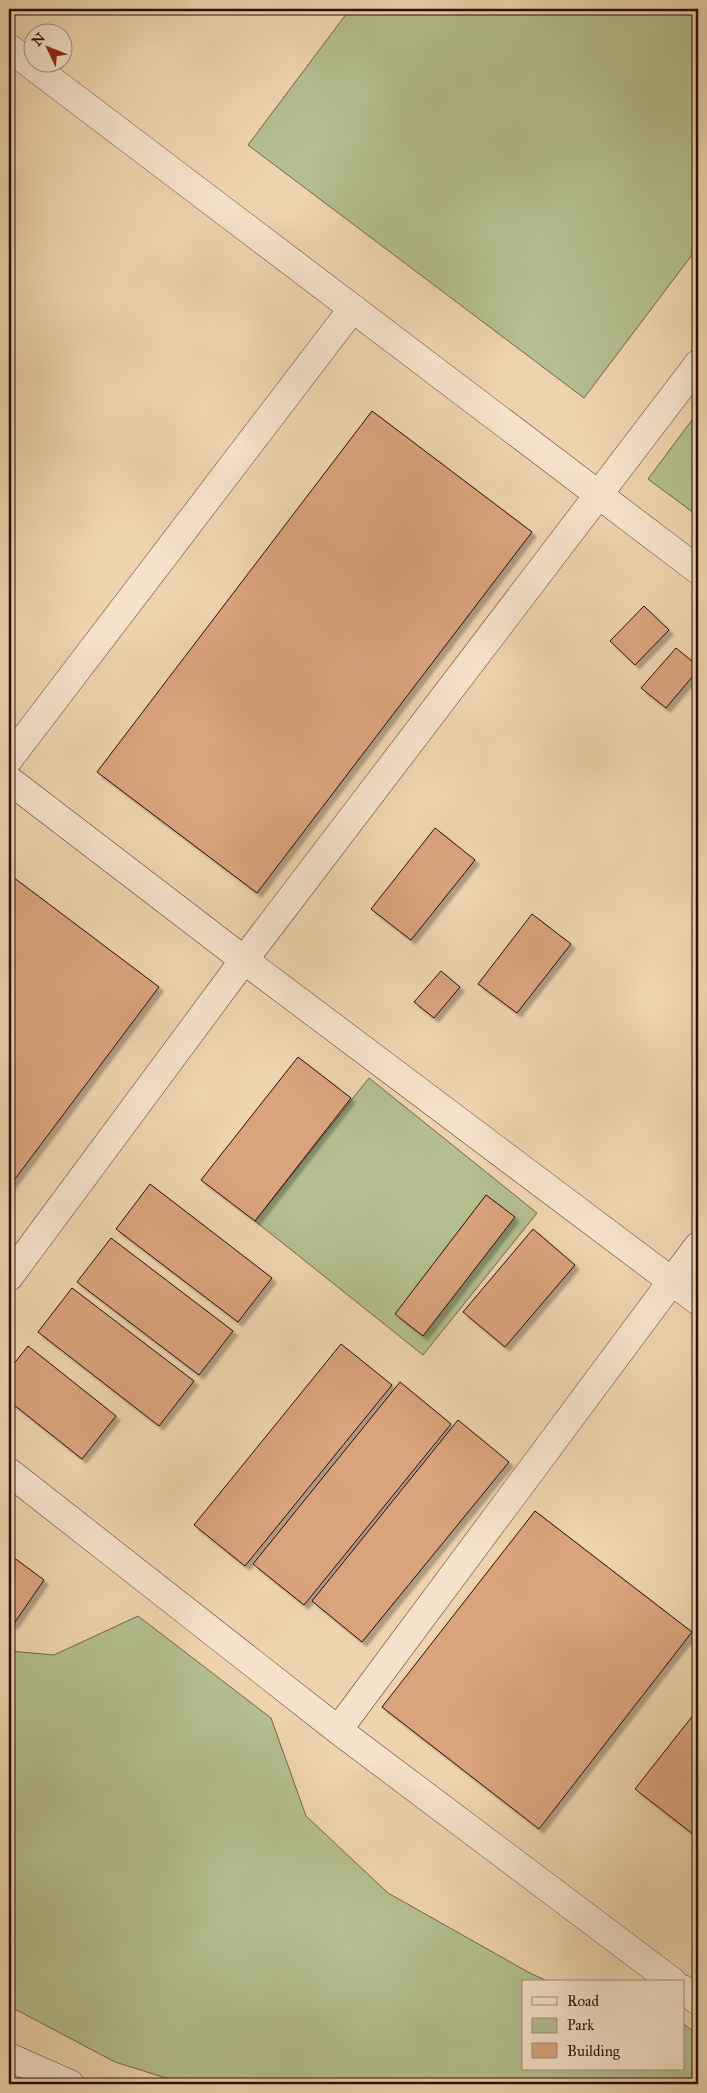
<svg xmlns="http://www.w3.org/2000/svg" width="707" height="2093" viewBox="0 0 707 2093" font-family="'IM FELL Great Primer',serif">
<defs>
<filter id="shadow"><feDropShadow dx="4.5" dy="4.5" stdDeviation="1" flood-color="#0004"/></filter>
</defs>
<rect width="100%" height="100%" fill="#efd3ae"/>
<filter id="stains"><feTurbulence type="fractalNoise" baseFrequency=".004" numOctaves="4"/><feColorMatrix values="0 0 0 0 .2 0 0 0 0 .09 0 0 0 0 .02 0 0 0 .5 -.17"/></filter>
<radialGradient id="worn" r=".72"><stop offset=".6" stop-color="#630" stop-opacity="0"/><stop offset="1" stop-color="#630" stop-opacity=".3"/></radialGradient>
<!-- green -->
<path fill="#b4be8f" stroke="#6e664a" d="M350 9H698V247L584 398 248 145Z
M698 412V516L648 479Z
M369 1078 537 1213 423 1355 255 1221Z
M138 1616 271 1718 306 1816 388 1893 528 1972 549 1982H523V2069H683V2024L698 2034V2084H185L115 2062 9 2006V1651L54 1655Z"/>
<!-- building -->
<path fill="#d9a37e" stroke="#290e04" filter="url(#shadow)" d="M372 411 532 532 257 893 97 772Z
M644 606 669 630 635 665 610 641Z
M676 648 698 666V670L666 708 641 688Z
M435 828 475 860 411 940 371 909Z
M9 874 159 987 9 1187Z
M532 914 571 944 517 1013 478 984Z
M441 971 460 987 434 1018 414 1002Z
M298 1057 351 1098 255 1221 201 1180Z
M150 1184 272 1278 238 1322 116 1229Z
M486 1195 515 1217 423 1336 395 1314Z
M533 1229 575 1265 505 1347 463 1312Z
M111 1238 233 1331 199 1375 77 1282Z
M72 1288 194 1381 159 1426 38 1332Z
M341 1344 392 1385 245 1566 194 1525Z
M28 1346 116 1416 82 1459 9 1401V1370Z
M400 1382 451 1424 304 1605 253 1564Z
M458 1420 509 1462 362 1642 312 1601Z
M535 1511 692 1632 539 1829 382 1707Z
M9 1554 44 1580 13 1625 9 1623Z
M698 1709V1838L635 1789Z"/>
<g fill="none" stroke-linecap="round" stroke-linejoin="round">
<!-- minor casing -->
<g stroke="#5a3f2e" stroke-width="29">
<path id="minor" d="M9 48 698 570
M9 759 353 308
M9 780 244 960 698 1301
M9 1277 244 960 698 364
M9 1472 338 1730 673 1982
M338 1730 698 1246
M683 1989 698 2001
M9 2057 70 2084"/>
</g>
<!-- minor -->
<use href="#minor" stroke="#f5e2ca" stroke-width="28"/>
</g>
<!-- margin -->
<rect width="707" height="2093" fill="none" stroke="#efd3ae" stroke-width="30"/>
<rect x="10" y="10" width="687" height="2073" fill="none" stroke="#290e04" stroke-width="2.5"/>
<rect x="15" y="15" width="677" height="2063" fill="none" stroke="#290e04"/>
<!-- legend -->
<rect x="522" y="1980" width="162" height="90" fill="#f5e2ca" stroke="#a38d7b"/>
<rect x="532" y="1997" width="25" height="8" fill="#f5e2ca" stroke="#a38d7b"/>
<text x="567" y="2006" font-size="15" fill="#290e04">Road</text>
<rect x="532" y="2018" width="25" height="15" fill="#b4be8f" stroke="#a38d7b"/>
<text x="567" y="2030" font-size="15" fill="#290e04">Park</text>
<rect x="532" y="2043" width="25" height="15" fill="#d9a37e" stroke="#a38d7b"/>
<text x="567" y="2056" font-size="15" fill="#290e04">Building</text>
<!-- north arrow -->
<g transform="translate(48 48) rotate(313)"><circle r="24" fill="#f5e2ca" stroke="#a38d7b"/>
<path d="M0-4L9 19L0 12L-9 19Z" fill="#8f2418"/>
<text y="-8" font-size="14" font-weight="bold" text-anchor="middle" fill="#290e04">N</text>
</g>
<rect width="100%" height="100%" filter="url(#stains)"/>
<rect width="100%" height="100%" fill="url(#worn)"/>
</svg>
